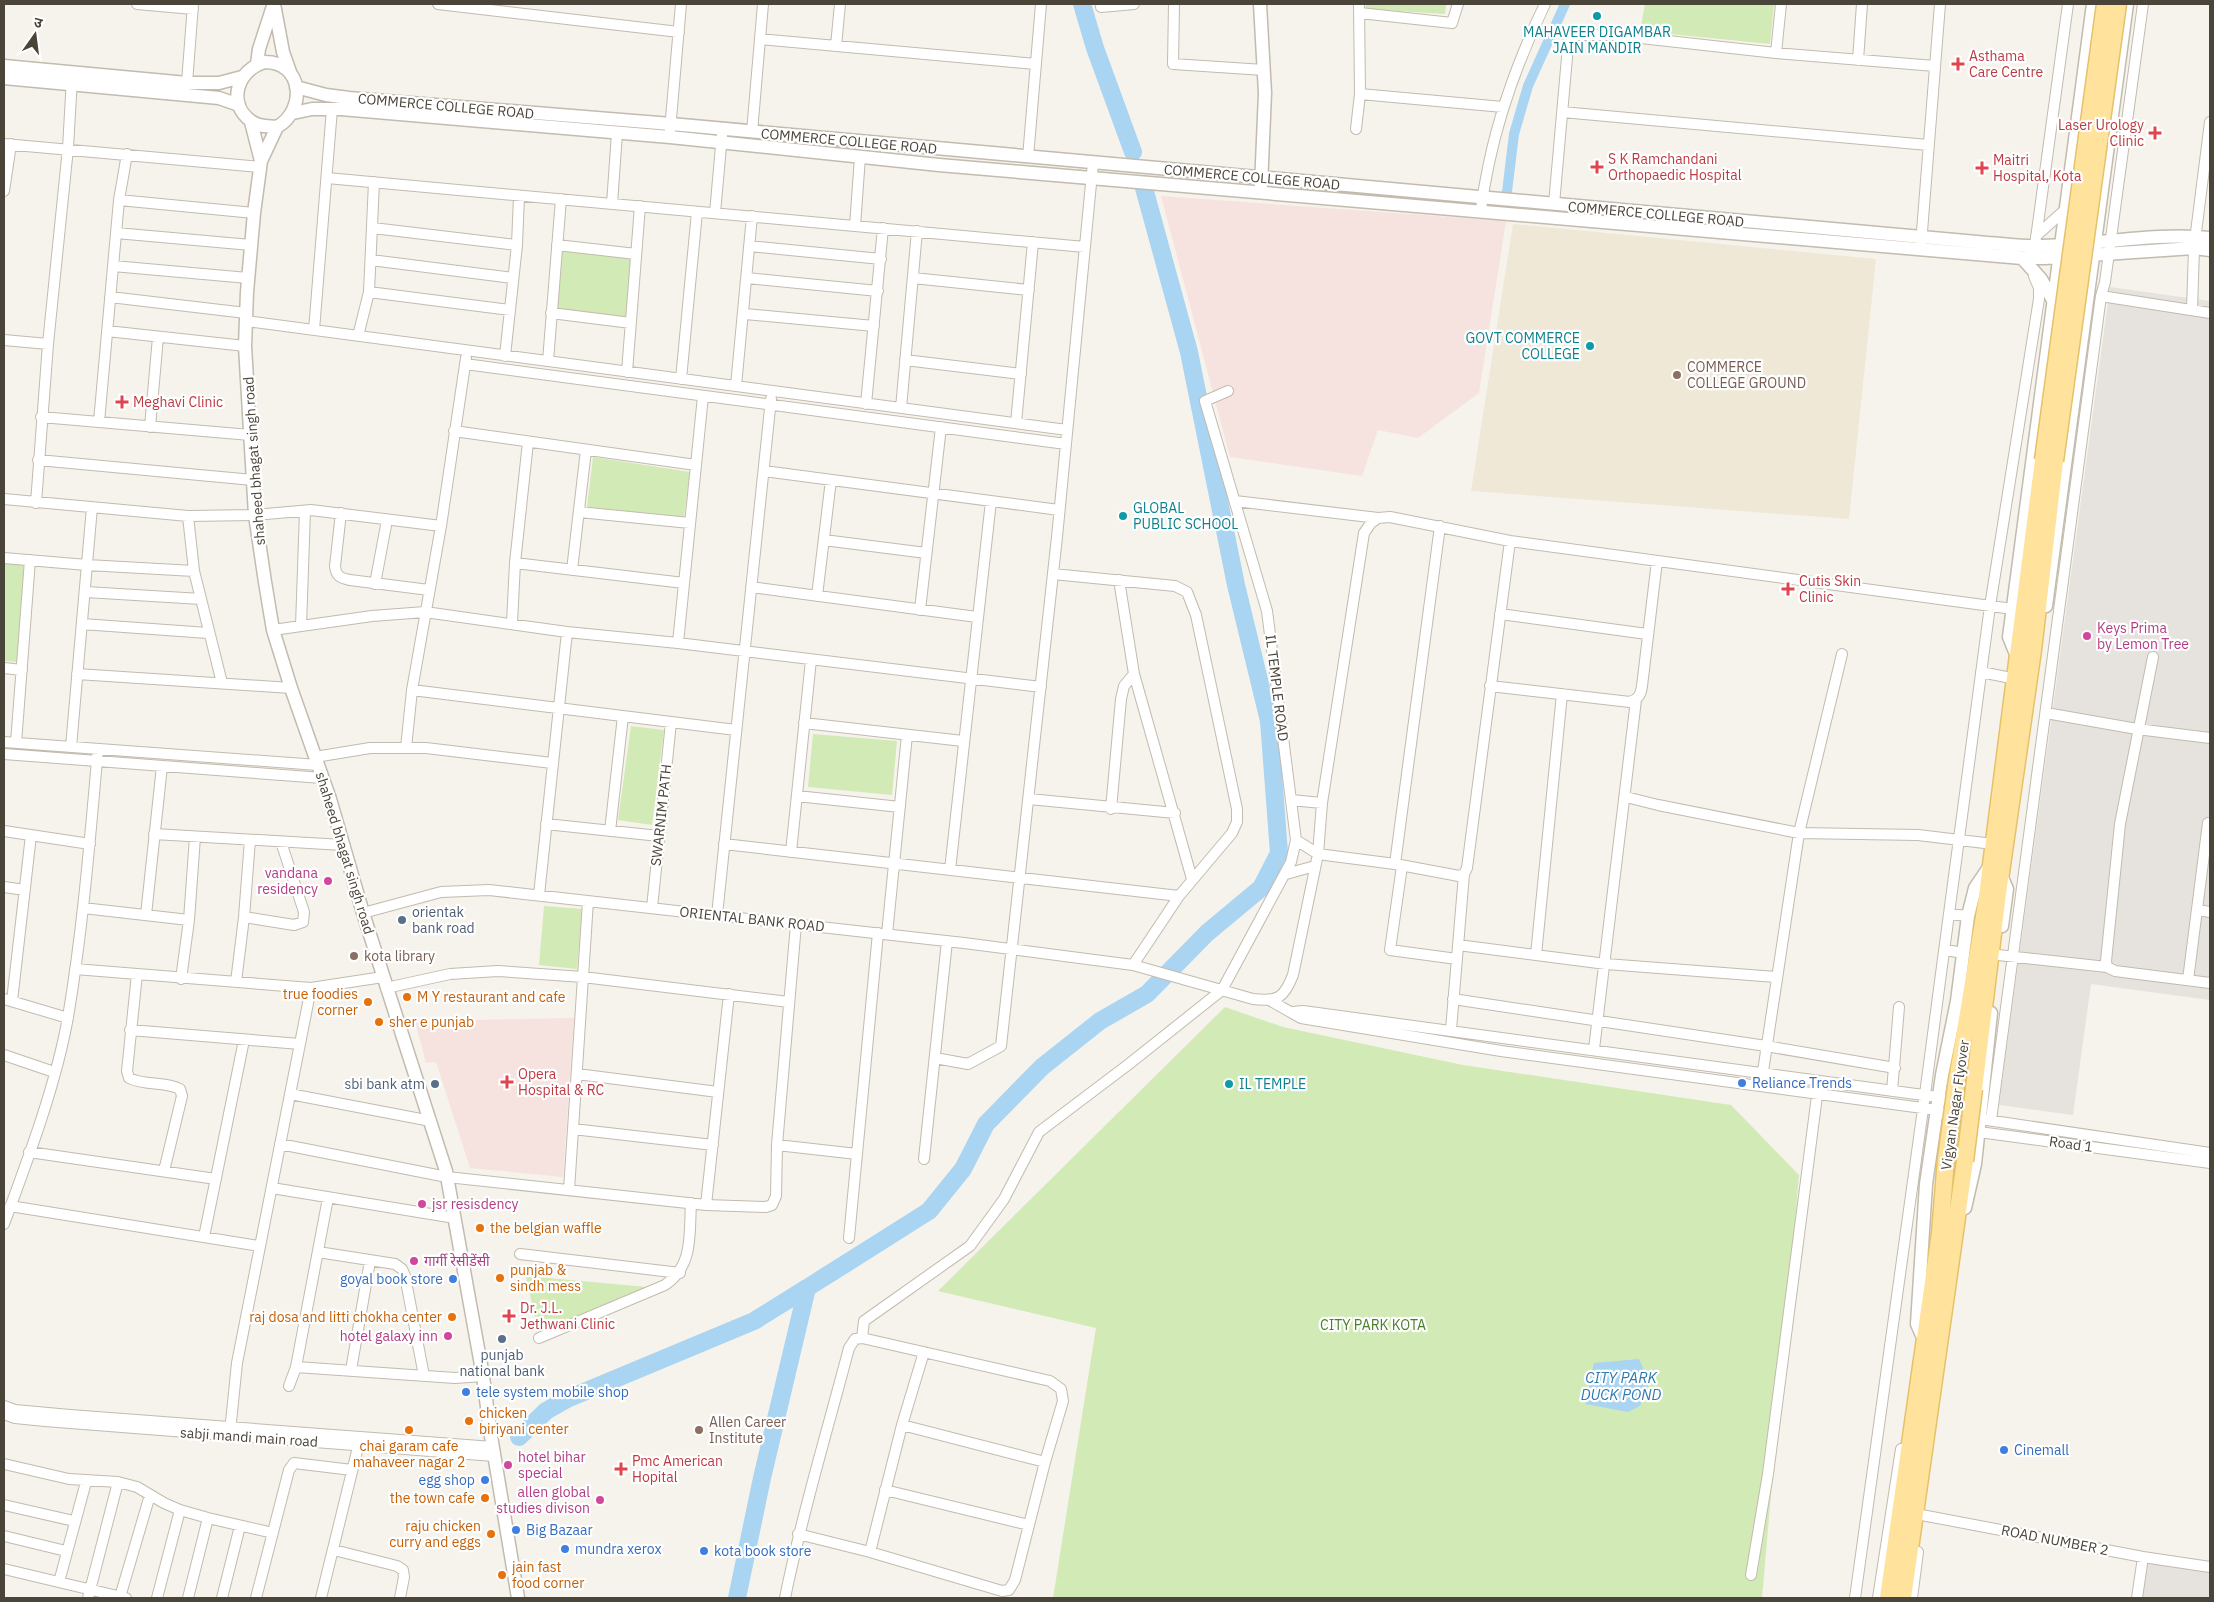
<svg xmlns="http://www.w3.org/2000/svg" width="2214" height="1602" viewBox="0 0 2214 1602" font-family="'IBM Plex Sans','Noto Sans Devanagari',sans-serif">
<rect width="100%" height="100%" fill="#f6f3ec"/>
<!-- industrial -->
<path fill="#e6e2dd" d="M2110 287 2210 301V1000L2091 984 2073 1115 1999 1105Z
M2143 1557 2210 1567V1598H2138Z"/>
<!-- education -->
<path fill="#efe8d6" d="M1513 224 1876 259 1849 519 1471 491Z"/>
<!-- medical -->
<path fill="#f6e3e0" d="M1161 196 1506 221 1479 393 1418 438 1378 430 1362 476 1230 457Z
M574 1018 563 1177 470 1168 436 1062 426 1063 415 1021Z"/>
<!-- green -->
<path fill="#d2eab5" d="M1366 4H1446L1445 14 1366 9Z
M1645 4H1774L1770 44 1640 31Z
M562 251 632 258 627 317 557 311Z
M593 457 690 472 684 517 587 507Z
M4 563 24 564 17 662 4 661Z
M631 726 664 730 652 825 618 820Z
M813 734 897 741 892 795 808 787Z
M544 906 582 909 577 969 539 965Z
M1225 1007 1283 1027 1463 1065 1731 1105 1799 1175 1762 1598H1053L1096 1328 938 1291Z
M526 1276 647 1287 538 1332Z"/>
<!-- water -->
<path fill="#a9d4f2" d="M1639 1359 1649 1382 1640 1406 1628 1412 1585 1404 1594 1363Z"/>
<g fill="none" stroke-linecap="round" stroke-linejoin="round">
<!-- canal -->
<path stroke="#a9d4f2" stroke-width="10" d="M1506 200 1514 134 1528 86 1565 4"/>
<!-- river -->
<path stroke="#a9d4f2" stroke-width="18" d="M1082 4 1095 48 1133 152
M519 1437 546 1411 567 1399 754 1321 807 1288
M737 1598 762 1478 807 1288 929 1211 963 1169 986 1124 1042 1067 1100 1021 1147 994 1207 933 1261 888 1279 853 1269 721 1236 585 1189 352 1144 188"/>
<!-- minor casing -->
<g stroke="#c2bbae" stroke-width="12">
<path id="minor" d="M137 4 193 9
M438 4 679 32
M1174 4 1173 64 1264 70
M1101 7 1134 4
M1360 13 1452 23 1458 4
M760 39 1036 64
M836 46 840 4
M1776 53 1781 4
M1858 60 1862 4
M187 83 193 4
M1360 94 1503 107
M1562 112 1928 145
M1356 129 1360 94 1359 4
M670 130 681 4
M752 132 763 4
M4 144 260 167
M1028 157 1041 4
M327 178 1085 247
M4 191 11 144
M119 200 254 213
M612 204 617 133
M1554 204 1569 35H1614L1776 53 1935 66
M1481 212C1482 195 1486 179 1489 163 1501 106 1520 56 1545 4
M715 213 722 135
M855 226 860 157
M373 228 517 245
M116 233 251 245
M2036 236 2066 209
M1921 244 1940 4
M557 245 636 254
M749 246 881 259
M2034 253 2068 4
M371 260 513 278
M113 266 248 278
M747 278 878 291
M913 278 1029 290
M369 292 510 310
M2101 296 2210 313
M110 297 246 313
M2192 310 2194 248 2210 122
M551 313 631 323
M745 314 874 326
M246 321 1067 430
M314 330 332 109
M107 331 245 346
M358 336 369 292 374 182
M4 340 48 344
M505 356 517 245 519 196
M905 360 1021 374
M548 361 561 199
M465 364 1066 444
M627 372 640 206
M681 379 697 212
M736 386 752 216
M866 404 883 228
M901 408 917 231
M41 417 250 435
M99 422 119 200 127 154
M1016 423 1033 242
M150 427 158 337
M454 431 696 465
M38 460 253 480
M764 471 1059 510
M4 499 188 516 255 515 311 510 441 526
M1235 501 1378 518
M36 503 48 344 68 148 72 78
M579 512 690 523
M341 513 335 566C336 576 340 578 350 580L429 590
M188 516 194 571 222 683
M824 540 926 553
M4 558 87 565 194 571
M515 563 684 583
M572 570 586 450
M1053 574 1175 586 1187 592 1196 615 1237 809V822L1232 833 1179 896 1133 965
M1119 580 1134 674 1192 879
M375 584 387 520
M751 587 977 617
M86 592 201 599
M817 596 831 480
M920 610 941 427
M1500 614 1647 634
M512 623 515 563 528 442
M82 624 208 633
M301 626 305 511
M273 630 372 616 425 612 567 632 678 643 1041 687
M678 643 703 396
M2153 657 2120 824 2106 961 2107 967 2115 971 2210 983
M4 668 22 670
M1981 672 2016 679
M77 674 291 688
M1490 686 1630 702C1638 699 1641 695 1642 686L1657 561
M412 690 736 730
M2046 713 2137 729 2210 738
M804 723 963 741
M4 742 318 765
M16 743 30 560
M71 747 92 507
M406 748 412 690 441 526 466 358
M4 754 322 778
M315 757 370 748H426L552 763
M797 796 900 807
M1626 797 1658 805 1799 833 1918 835 1993 844
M1029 799 1175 813
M1291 800 1322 803
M1111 809 1121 699 1124 686 1134 674
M546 824 659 836
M4 831 90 844
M610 831 623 716
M154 834 343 845
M1296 840 1318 854 1395 864 1459 876 1464 874 1467 868 1510 541
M724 844 1179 896
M791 852 811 660
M1395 864 1440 526
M1402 866 1390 950 1457 959
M950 870 991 501
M1286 874 1315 866
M4 887 25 890
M539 895 567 632
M83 908 189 920
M652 908 671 722
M2197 910 2210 912
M363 913 441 892 489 890 964 943 1133 965 1253 999C1278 1002 1284 998 1293 975L1318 854 1322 803 1364 533 1371 523 1378 518 1390 517 1510 541 2013 609
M1949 914 1968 916
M146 915 162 766
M717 915 771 399
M244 917 294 925 303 922 304 912 281 842
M887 934 907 735
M1458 945 1606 964 1776 977
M1945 950 1964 953
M1536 955 1562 694
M1998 955 2107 967
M75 969 311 988 383 977
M137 974 127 1071 129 1078C145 1086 164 1081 180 1089L182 1096 164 1171
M181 979 189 920 195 837
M2188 980 2208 823
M236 982 244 917 250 840
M386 988 450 974 498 971 583 977 789 1002
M4 999 68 1018
M1453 999 1766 1046 1895 1068
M12 1001 31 835
M1271 1001 1301 1018 1501 1051 1937 1110 1979 1132 2210 1163
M1293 1012 1303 1011 1938 1097 1980 1119 2210 1153
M130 1030 300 1044
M1451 1030 1464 874
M1594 1049 1636 700
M4 1055 54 1072
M935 1058 968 1064 1001 1046 1057 537 1093 163
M577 1074 718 1092
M1762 1078 1799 833 1842 654
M1892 1091 1899 1007
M290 1094 431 1121
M1991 1120 2101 296 2105 282 2143 4
M573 1129 713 1145
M280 1144 447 1177 706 1205 766 1207 772 1205 776 1196 777 1145 796 924
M777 1145 857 1154
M29 1152 216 1179
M924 1159 947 941
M272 1188 455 1218
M569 1190 588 901
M706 1205 729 994
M10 1206 259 1246
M4 1224C28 1159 56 1085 68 1017 83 928 90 838 98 749
M204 1237 244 1040
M849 1238 878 933
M318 1252 395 1264 402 1269 405 1276 424 1376
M520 1254 680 1273
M539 1338 665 1285C694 1265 689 1235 691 1203
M862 1338 864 1321 970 1246 1004 1199 1039 1132 1129 1064 1222 990 1291 862 1296 840 1267 611 1205 401 1228 391
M296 1367 455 1378 483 1376
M351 1370 370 1261
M289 1386 296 1367 328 1198
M4 1406 15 1410 70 1415 493 1447
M4 1414 15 1418 45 1421 494 1456
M902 1425 1045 1462
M230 1432 237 1363 311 988
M4 1464 69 1479 118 1482 137 1487 164 1503 180 1510 208 1518 273 1533
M885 1490 1029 1525
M4 1505 74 1521
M1911 1513 2143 1557 2210 1567
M4 1536 66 1551
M334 1550 397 1566 403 1570 404 1577 400 1598
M870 1552 902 1425 924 1352
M4 1569 126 1598
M1751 1575 1768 1474 1818 1088
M59 1582 86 1482
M120 1597 150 1495
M88 1598 118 1482
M157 1598 180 1510
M188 1598 208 1518
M222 1598 240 1526
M256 1598 289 1470 294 1463 352 1470
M321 1598 360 1439
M785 1598C802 1514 827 1432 849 1348L855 1339 862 1338 1050 1381 1061 1389 1063 1401 1045 1462 1015 1580 1009 1590 1002 1591 870 1552 798 1534
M1855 1598 1923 1109 1990 606 2039 299V288L2034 276
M1878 1598 1901 1449
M1912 1598 1918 1552
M2137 1598 2143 1557"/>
</g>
<!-- tertiary casing -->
<g stroke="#c2bbae" stroke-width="15">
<path id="tertiary" d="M274 4 283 52 290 72
M1260 4 1265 93 1261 186
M265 62C303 62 307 110 277 127 268 126 258 127 251 121 226 103 238 69 265 62Z
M257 64 259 49 273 6
M4 66 187 83H219L242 77
M4 78 219 98 239 105
M296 87 326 95 349 98 671 124 1988 243C2006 244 2024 247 2042 246 2098 245 2154 232 2210 238
M293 113 312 109H341L670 137 939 165 2022 258H2045L2194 248 2210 250
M251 122 261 161
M277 127 261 161 254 213 247 292 245 346 255 515 265 582 273 630 291 688 330 799 363 913 446 1171 483 1376 490 1430 518 1598
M2022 258 2041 279 2054 302
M2046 606 2127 4
M2018 659 2009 637 2093 4
M2001 875 2007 889 2002 926
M1965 1208 1975 1164 1991 1013
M1925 1342 1917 1324 1926 1184 1942 1075 1957 1001 1968 916 1975 888 1990 866"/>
</g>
<!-- primary casing -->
<g stroke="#e6c16a" stroke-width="19">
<path id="primary" d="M1956 1086 1986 904 2043 460
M1974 1089 1998 893 2033 650 2055 461
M1888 1598 1940 1233 1946 1159
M1903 1598 1965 1161"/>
</g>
<!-- minor -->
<use href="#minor" stroke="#fff" stroke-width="10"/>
<!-- tertiary -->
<use href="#tertiary" stroke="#fff" stroke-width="12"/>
<!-- primary -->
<use href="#primary" stroke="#ffe39c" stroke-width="16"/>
<!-- primary-bridge casing -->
<g stroke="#e6c16a" stroke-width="19" stroke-linecap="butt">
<path id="primary-bridge" d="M2043 460 2105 4
M2055 461 2118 4
M1946 1159 1956 1086
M1965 1161 1974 1089"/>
</g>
<!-- primary-bridge -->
<use href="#primary-bridge" stroke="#ffe39c" stroke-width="16"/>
</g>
<!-- markers -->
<g fill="#0f9aa8" stroke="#fff" stroke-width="2">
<circle cx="1597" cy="16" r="5"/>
<circle cx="1590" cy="346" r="5"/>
<circle cx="1123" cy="516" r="5"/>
<circle cx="1229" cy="1084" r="5"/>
</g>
<g fill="#e0444e" stroke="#fff" stroke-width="2">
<path d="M1955.5 56.5h5v5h5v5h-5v5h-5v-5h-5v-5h5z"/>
<path d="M2152.5 125.5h5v5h5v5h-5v5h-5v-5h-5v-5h5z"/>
<path d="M1594.5 159.5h5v5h5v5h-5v5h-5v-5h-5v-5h5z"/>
<path d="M1979.5 160.5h5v5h5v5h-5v5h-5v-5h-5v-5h5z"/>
<path d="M119.5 394.5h5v5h5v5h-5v5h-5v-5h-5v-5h5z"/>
<path d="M1785.5 581.5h5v5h5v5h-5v5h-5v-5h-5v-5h5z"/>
<path d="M504.5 1074.5h5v5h5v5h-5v5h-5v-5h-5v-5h5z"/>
<path d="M506.5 1308.5h5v5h5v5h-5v5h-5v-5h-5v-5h5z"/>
<path d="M618.5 1461.5h5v5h5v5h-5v5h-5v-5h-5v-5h5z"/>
</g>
<g fill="#8d6e63" stroke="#fff" stroke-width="2">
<circle cx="1677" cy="375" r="5"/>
<circle cx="354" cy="956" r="5"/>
<circle cx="699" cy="1430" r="5"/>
</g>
<g fill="#d1479c" stroke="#fff" stroke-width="2">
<circle cx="2087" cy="636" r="5"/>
<circle cx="328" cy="881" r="5"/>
<circle cx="422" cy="1204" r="5"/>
<circle cx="414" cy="1261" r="5"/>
<circle cx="448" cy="1336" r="5"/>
<circle cx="508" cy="1465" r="5"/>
<circle cx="600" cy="1500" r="5"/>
</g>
<g fill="#5c6f8a" stroke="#fff" stroke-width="2">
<circle cx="402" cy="920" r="5"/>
<circle cx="435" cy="1084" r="5"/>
<circle cx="502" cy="1339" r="5"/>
</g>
<g fill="#e8710a" stroke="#fff" stroke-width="2">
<circle cx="407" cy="997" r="5"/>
<circle cx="368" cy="1002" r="5"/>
<circle cx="379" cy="1022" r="5"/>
<circle cx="480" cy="1228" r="5"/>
<circle cx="500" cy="1278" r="5"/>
<circle cx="452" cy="1317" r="5"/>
<circle cx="469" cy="1421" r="5"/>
<circle cx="409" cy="1430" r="5"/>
<circle cx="485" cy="1498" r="5"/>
<circle cx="491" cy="1534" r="5"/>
<circle cx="502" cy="1575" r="5"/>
</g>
<g fill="#3f7fe0" stroke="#fff" stroke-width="2">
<circle cx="1742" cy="1083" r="5"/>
<circle cx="453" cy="1279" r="5"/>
<circle cx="466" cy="1392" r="5"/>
<circle cx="2004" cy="1450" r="5"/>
<circle cx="485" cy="1480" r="5"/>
<circle cx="516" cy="1530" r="5"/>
<circle cx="565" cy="1549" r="5"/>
<circle cx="704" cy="1551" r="5"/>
</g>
<g text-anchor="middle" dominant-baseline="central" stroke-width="4.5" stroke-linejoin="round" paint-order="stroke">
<!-- culture labels -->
<g font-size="14" fill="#0d838f" stroke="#fff" text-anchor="start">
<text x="1597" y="32" text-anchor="middle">MAHAVEER DIGAMBAR<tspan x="1597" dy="16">JAIN MANDIR</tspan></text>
<text x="1580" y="338" text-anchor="end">GOVT COMMERCE<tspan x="1580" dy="16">COLLEGE</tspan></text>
<text x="1133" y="508">GLOBAL<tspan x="1133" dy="16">PUBLIC SCHOOL</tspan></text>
<text x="1239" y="1084">IL TEMPLE</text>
</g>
<!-- health labels -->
<g font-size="14" fill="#be3a42" stroke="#fff" text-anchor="start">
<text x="1969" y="56">Asthama<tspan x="1969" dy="16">Care Centre</tspan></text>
<text x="2144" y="125" text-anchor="end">Laser Urology<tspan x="2144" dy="16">Clinic</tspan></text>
<text x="1608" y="159">S K Ramchandani<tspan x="1608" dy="16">Orthopaedic Hospital</tspan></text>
<text x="1993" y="160">Maitri<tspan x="1993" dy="16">Hospital, Kota</tspan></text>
<text x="133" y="402">Meghavi Clinic</text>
<text x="1799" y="581">Cutis Skin<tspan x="1799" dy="16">Clinic</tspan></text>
<text x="518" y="1074">Opera<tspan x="518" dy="16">Hospital &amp; RC</tspan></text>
<text x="520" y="1308">Dr. J.L.<tspan x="520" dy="16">Jethwani Clinic</tspan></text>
<text x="632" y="1461">Pmc American<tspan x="632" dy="16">Hopital</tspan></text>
</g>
<!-- street labels -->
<g font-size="14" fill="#4b4439" stroke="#fff">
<text transform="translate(446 106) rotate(5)">COMMERCE COLLEGE ROAD</text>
<text transform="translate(849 141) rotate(5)">COMMERCE COLLEGE ROAD</text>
<text transform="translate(1252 177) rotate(5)">COMMERCE COLLEGE ROAD</text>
<text transform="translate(1656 214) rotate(5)">COMMERCE COLLEGE ROAD</text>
<text transform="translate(254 461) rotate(-94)">shaheed bhagat singh road</text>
<text transform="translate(1277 688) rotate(83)">IL TEMPLE ROAD</text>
<text transform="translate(661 815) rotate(-84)">SWARNIM PATH</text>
<text transform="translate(345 853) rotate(73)">shaheed bhagat singh road</text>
<text transform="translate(752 919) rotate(6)">ORIENTAL BANK ROAD</text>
<text transform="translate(1955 1105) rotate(-82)">Vigyan Nagar Flyover</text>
<text transform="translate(2071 1144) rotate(8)">Road 1</text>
<text transform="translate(249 1437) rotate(4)">sabji mandi main road</text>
<text transform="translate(2055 1540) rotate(11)">ROAD NUMBER 2</text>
</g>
<!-- education labels -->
<g font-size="14" fill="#785e54" stroke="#fff" text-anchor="start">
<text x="1687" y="367">COMMERCE<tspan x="1687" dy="16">COLLEGE GROUND</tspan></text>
<text x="364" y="956">kota library</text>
<text x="709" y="1422">Allen Career<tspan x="709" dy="16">Institute</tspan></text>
</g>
<!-- hotel labels -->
<g font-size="14" fill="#b23c85" stroke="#fff" text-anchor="start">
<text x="2097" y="628">Keys Prima<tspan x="2097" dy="16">by Lemon Tree</tspan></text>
<text x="318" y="873" text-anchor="end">vandana<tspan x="318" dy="16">residency</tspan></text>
<text x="432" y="1204">jsr resisdency</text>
<text x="424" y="1261">गार्गी रेसीडेंसी</text>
<text x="438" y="1336" text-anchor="end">hotel galaxy inn</text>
<text x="518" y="1457">hotel bihar<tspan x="518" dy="16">special</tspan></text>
<text x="590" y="1492" text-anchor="end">allen global<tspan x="590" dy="16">studies divison</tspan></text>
</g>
<!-- service labels -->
<g font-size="14" fill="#4e5e75" stroke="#fff" text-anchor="start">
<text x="412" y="912">orientak<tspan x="412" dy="16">bank road</tspan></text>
<text x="425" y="1084" text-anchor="end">sbi bank atm</text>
<text x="502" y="1355" text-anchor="middle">punjab<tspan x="502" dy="16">national bank</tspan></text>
</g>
<!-- food labels -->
<g font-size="14" fill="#c56008" stroke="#fff" text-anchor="start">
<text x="358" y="994" text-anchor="end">true foodies<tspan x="358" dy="16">corner</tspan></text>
<text x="417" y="997">M Y restaurant and cafe</text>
<text x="389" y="1022">sher e punjab</text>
<text x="490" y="1228">the belgian waffle</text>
<text x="510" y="1270">punjab &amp;<tspan x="510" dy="16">sindh mess</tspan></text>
<text x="442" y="1317" text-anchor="end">raj dosa and litti chokha center</text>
<text x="479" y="1413">chicken<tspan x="479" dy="16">biriyani center</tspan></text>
<text x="409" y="1446" text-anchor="middle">chai garam cafe<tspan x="409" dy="16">mahaveer nagar 2</tspan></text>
<text x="475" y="1498" text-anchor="end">the town cafe</text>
<text x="481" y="1526" text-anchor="end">raju chicken<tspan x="481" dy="16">curry and eggs</tspan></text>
<text x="512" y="1567">jain fast<tspan x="512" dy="16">food corner</tspan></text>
</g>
<!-- shop labels -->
<g font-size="14" fill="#366cbe" stroke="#fff" text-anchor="start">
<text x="1752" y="1083">Reliance Trends</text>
<text x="443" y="1279" text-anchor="end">goyal book store</text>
<text x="476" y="1392">tele system mobile shop</text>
<text x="2014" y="1450">Cinemall</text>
<text x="475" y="1480" text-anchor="end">egg shop</text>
<text x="526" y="1530">Big Bazaar</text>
<text x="575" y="1549">mundra xerox</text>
<text x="714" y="1551">kota book store</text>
</g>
<!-- park labels -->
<g font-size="14" fill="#4a7f2a" stroke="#fff">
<text x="1373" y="1325">CITY PARK KOTA</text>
</g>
<!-- water labels -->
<g font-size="15" font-style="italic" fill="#2e7ab2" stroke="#fff">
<text x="1621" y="1377">CITY PARK<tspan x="1621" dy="17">DUCK POND</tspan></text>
</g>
</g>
<!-- border -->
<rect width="2214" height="1602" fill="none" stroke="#4b4439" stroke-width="10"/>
<!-- north arrow -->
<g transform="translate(35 35) rotate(14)" stroke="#ffffff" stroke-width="4" paint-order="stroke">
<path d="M0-4L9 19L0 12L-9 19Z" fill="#4b4439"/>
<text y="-8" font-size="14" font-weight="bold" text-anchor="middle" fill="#4b4439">उ</text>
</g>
</svg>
